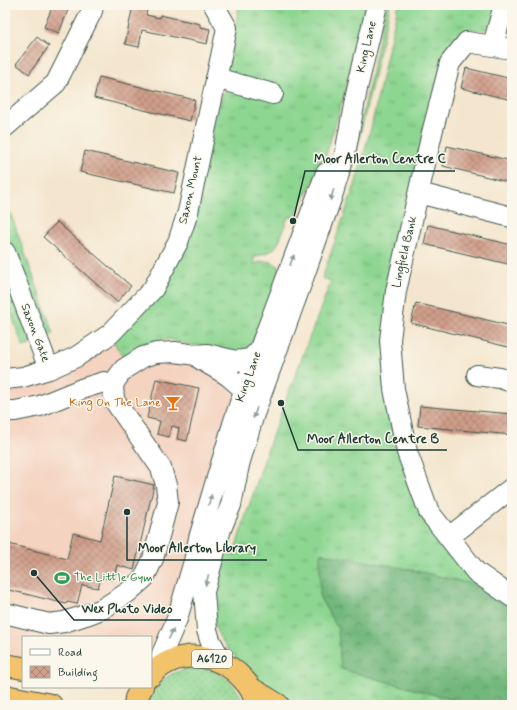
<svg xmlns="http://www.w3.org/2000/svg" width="517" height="710" viewBox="0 0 517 710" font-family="Mynerve,sans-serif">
<defs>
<pattern id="grass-tufts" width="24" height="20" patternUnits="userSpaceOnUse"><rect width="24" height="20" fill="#8dd691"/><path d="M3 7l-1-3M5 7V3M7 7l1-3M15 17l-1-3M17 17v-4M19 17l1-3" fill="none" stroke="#73af77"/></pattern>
<pattern id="forest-crowns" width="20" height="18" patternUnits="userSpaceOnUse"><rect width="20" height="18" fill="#72b77b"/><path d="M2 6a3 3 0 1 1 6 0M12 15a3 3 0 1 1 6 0" fill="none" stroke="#5d9666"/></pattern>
<pattern id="garden-dots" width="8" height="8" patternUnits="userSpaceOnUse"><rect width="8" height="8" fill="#8dd691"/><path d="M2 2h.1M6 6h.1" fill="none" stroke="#73af77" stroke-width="1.8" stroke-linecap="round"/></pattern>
<pattern id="building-cross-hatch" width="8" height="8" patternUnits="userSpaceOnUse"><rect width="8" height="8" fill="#d09e8a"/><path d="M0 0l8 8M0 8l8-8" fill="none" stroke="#a88272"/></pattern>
</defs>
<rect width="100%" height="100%" fill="#fbf7ec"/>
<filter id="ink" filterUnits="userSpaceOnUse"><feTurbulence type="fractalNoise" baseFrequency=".025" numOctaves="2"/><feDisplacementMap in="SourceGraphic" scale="8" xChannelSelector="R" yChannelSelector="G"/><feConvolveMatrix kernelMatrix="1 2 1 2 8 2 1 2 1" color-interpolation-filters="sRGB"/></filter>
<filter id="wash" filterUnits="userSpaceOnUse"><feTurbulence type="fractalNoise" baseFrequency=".012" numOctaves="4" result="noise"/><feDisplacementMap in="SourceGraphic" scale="16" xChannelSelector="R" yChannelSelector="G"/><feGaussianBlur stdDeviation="0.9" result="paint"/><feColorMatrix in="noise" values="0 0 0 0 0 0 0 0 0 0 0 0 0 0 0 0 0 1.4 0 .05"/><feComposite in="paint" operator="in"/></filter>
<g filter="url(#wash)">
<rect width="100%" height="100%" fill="#f4e6ce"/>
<!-- built -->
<path fill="#f4d3c0" d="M110 334 123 357 149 344 197 362 216 371 236 397 151 675V637H23V668L5 665V379Z"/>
<!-- grass -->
<path fill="url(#grass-tufts)" stroke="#568a62" d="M239 5H366L346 88 325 159 300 206 295 217H288L279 242 273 250 254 258V264C264 260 269 260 279 266L276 281 266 316 246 354 186 344 168 339 149 344 123 357 112 339 151 303 224 91Z
M386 5H390L353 167 349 166 363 113Z
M398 5H498L491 27 484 30 469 29 444 53 386 303 400 454 484 587 409 569 320 598 338 629 341 669 472 705H296C274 698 259 682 244 667 236 658 228 650 222 641 216 632 210 613 211 603 211 586 220 565 226 549L234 552 271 439 331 281 322 278 355 185 371 128Z
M5 198 54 334 44 337 5 227Z
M5 266 32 344 23 347 5 296Z"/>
<!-- forest -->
<path fill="url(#forest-crowns)" stroke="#487a58" d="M320 553 409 569 484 587 512 607V705H472L341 669 338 629 320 598Z"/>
<!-- garden -->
<path fill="url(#garden-dots)" stroke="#568a62" d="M195 667C200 668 206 668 210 670 226 674 240 689 244 705H147C158 680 168 672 195 667Z"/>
<g id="blocks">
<!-- building -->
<path fill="url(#building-cross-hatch)" d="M53 5H70L59 33 44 27Z
M133 5H148L146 15 160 18V15L200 24V27L210 29 207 44 142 30 139 47 125 44Z
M37 37 49 46 29 74 16 64Z
M466 68 512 79V100L461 88Z
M99 77 195 100 190 121 94 98Z
M447 146 512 161V183L443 166Z
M85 151 179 173 174 193 80 172Z
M57 222 131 286 117 302 43 237Z
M428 225 512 245V265L424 244Z
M416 303 512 326V348L411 323Z
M156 379 199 388 187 441 177 439 179 428 172 426 169 437 157 434 160 421 147 418Z
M420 406 512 414V435L418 426Z
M115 476 154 485 134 570 117 565 113 580 101 577 98 588 82 585 77 604 67 602 66 604 5 589V543L67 559 73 533 100 540Z"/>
</g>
</g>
<g filter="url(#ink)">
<use href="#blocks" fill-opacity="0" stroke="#3f564b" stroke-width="1"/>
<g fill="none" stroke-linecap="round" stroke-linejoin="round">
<!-- minor casing -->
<g stroke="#3f564b" stroke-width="22">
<path id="minor" d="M493 45 504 5
M512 49 467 42 450 63 432 133 396 291 390 340 394 389 407 452 429 512 476 572 512 597
M216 78 273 94
M5 127 56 83 92 11 93 5
M419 193 511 217
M5 252 49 369
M200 359 227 375 241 387 245 388
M477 375 500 378 512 382
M5 379 23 377 49 369 76 357 110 334 153 289 178 242 188 212 227 28 214 5
M5 411H15L40 406 84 388 104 382 113 384
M449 537 512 488
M5 613 49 624 64 622 89 614 102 609 127 593 144 578 153 559 168 502 166 485 161 468 114 400 113 384 120 374 124 369 143 357 156 353 175 352 196 355 207 354 236 361 250 359 260 350
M222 662 210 640 207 630 204 592 221 529 231 505 239 465 254 414 300 287 332 196 345 154 357 89 377 5
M155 670 177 619 194 561 199 538 233 424 245 388 326 173"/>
</g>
<!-- highway casing -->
<g stroke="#3f564b" stroke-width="24">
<path id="highway" d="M5 665 23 668
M151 675C176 648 218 652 242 678 249 685 255 695 256 705
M250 688 278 705
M5 696 51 705
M135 705 136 698 142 687"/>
</g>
<!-- minor -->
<use href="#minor" stroke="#fff" stroke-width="20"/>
<!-- highway -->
<use href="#highway" stroke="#f2c36a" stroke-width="22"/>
</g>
<!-- one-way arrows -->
<defs><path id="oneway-solid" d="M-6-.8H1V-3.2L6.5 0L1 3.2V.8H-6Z"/></defs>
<g fill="#8f9e9a">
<use href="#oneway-solid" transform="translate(332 195) rotate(108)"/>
<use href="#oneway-solid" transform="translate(292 260) rotate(-69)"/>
<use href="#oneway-solid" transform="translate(255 413) rotate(109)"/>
<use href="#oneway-solid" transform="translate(210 500) rotate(-74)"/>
<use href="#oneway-solid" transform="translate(207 580) rotate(106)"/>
<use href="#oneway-solid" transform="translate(171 634) rotate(-67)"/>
</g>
</g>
<!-- icons -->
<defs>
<g id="bar-bare" transform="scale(1.2)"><path d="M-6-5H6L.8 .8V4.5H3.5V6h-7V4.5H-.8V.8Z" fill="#e8710a" stroke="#fbf7ec" stroke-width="2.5" paint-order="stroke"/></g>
<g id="stadium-bare" transform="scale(1.2)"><path d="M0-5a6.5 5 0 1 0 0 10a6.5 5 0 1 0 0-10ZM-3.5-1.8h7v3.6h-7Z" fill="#2e9e5b" stroke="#fbf7ec" stroke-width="2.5" paint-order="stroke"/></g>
</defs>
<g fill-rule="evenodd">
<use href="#bar-bare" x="173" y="403"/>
<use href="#stadium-bare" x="62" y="578"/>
</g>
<g text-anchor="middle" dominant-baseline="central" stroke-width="3" stroke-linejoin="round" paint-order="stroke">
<!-- shield labels -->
<rect fill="#fbf7ec" stroke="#61756b" stroke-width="1" x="192" y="650" width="40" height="18" rx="3"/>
<g font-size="11" font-weight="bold" fill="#1f3d34">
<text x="212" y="659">A6120</text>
</g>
<!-- street labels -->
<g font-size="12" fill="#1f3d34" stroke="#fbf7ec">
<text transform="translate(367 47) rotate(-77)">King Lane</text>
<text transform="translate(191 190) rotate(-77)">Saxon Mount</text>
<text transform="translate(405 252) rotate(-77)">Lingfield Bank</text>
<text transform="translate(35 333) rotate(69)">Saxon Gate</text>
<text transform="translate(249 377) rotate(-70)">King Lane</text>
</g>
<!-- food labels -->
<g font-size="12" fill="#c56008" stroke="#fbf7ec" text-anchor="end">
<text x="161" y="403">King On The Lane</text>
</g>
<!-- leisure labels -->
<g font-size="12" fill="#27864d" stroke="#fbf7ec" text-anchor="start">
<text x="74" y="578">The Little Gym</text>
</g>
</g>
<!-- callouts -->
<path fill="none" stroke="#1f3d34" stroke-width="1.5" d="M293 221L305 171H455M281 403L298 450H447M127 512L127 560H267M34 573L74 620H181"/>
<g fill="#1f3d34" stroke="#fbf7ec" stroke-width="1.5">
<circle cx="293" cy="221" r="4"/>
<circle cx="281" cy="403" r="4"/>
<circle cx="127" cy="512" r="4"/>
<circle cx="34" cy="573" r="4"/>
</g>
<g font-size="13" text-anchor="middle" font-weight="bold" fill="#1f3d34" stroke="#fbf7ec" stroke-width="3" stroke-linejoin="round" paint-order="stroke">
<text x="380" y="163">Moor Allerton Centre C</text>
<text x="373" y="443">Moor Allerton Centre B</text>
<text x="197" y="552">Moor Allerton Library</text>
<text x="127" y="613">Wex Photo Video</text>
</g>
<!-- margin -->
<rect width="517" height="710" fill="none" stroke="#fbf7ec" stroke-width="20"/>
<!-- legend -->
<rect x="22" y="636" width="130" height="52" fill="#fbf7ec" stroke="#a3ada2"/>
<rect x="30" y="649" width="20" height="6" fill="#ffffff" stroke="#a3ada2"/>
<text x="58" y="656" font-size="12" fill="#1f3d34">Road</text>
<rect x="30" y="666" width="20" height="12" fill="url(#building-cross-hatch)" stroke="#a3ada2"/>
<text x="58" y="676" font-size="12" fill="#1f3d34">Building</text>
</svg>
